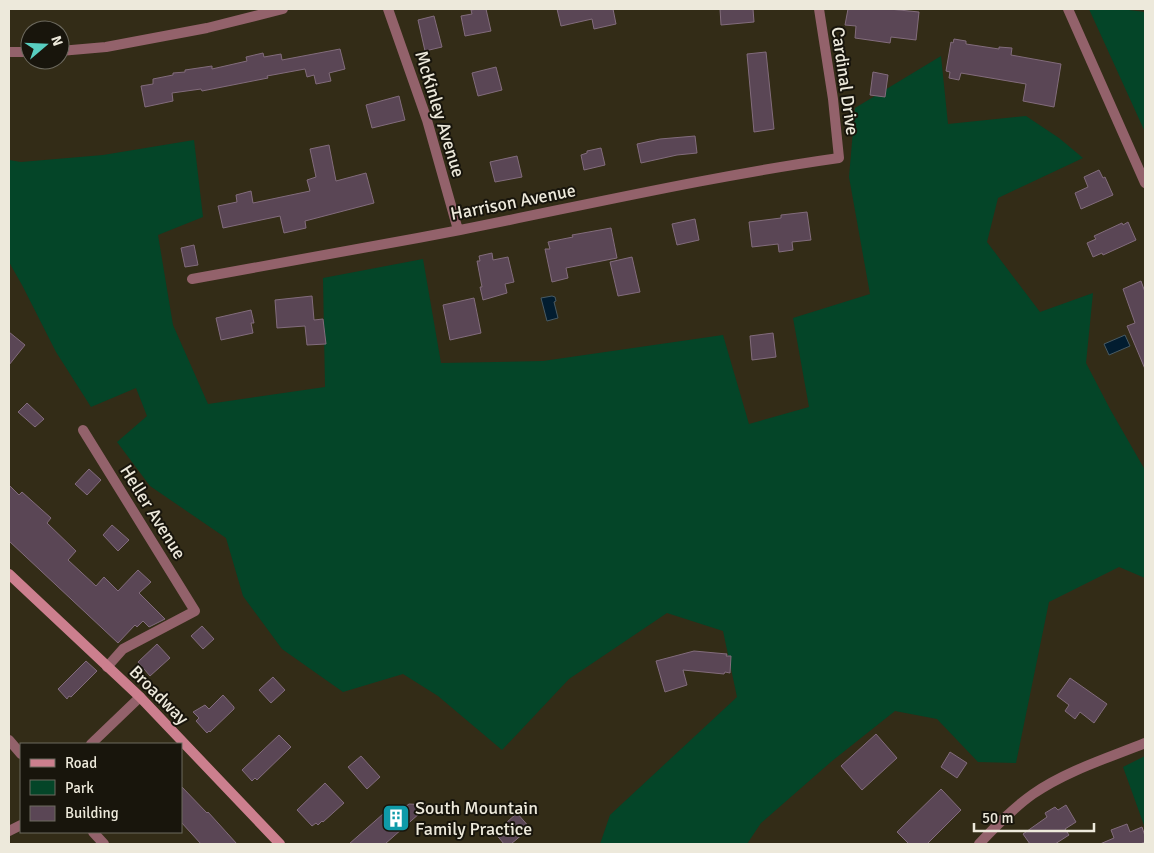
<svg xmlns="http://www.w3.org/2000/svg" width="1154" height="853" viewBox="0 0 1154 853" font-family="Signika,sans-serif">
<rect width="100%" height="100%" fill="#332c17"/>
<!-- green -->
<path fill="#044528" d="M1089 9H1121L1145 12V132Z
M941 56 948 124 1026 116 1059 138 1083 158 998 198 987 242 1040 312 1093 293 1086 363 1110 409 1145 470V578L1119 567 1049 602 1016 763 978 762 937 719 895 711 832 761 761 823 747 844H600L610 815 737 697 723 631 667 613 569 679 502 750 438 696 403 674 343 692 282 649 243 596 226 538 150 486 117 442 147 416 136 388 91 407 56 352 22 285 9 262V160L21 162 103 155 194 140 203 217 158 235 173 325 208 404 325 387 323 278 423 259 441 363 543 361 723 335 749 424 809 407 793 318 870 294 849 177 855 108Z
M1145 756V828L1123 767Z"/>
<!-- water -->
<path fill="#021d30" stroke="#485a63" d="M552 296 555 297 556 301 554 302 558 318 547 321 541 298Z
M1125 335 1130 346 1109 355 1104 344Z"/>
<!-- building -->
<path fill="#5a4655" stroke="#826c7c" d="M478 9H486L491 31 465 36 461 16 472 14 471 10Z
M557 9H613L616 24 594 29 592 19 561 26Z
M720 9H753L754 22 721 25Z
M848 9H889L919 12 916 40 891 37 890 43 855 38 856 26 845 25Z
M434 16 442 47 425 51 418 20Z
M954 39 966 41V44L999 49V47L1012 48 1011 55 1061 64 1054 107 1023 101 1026 84 961 73 959 80 949 78 950 72 946 71 951 42 953 43Z
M340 49 345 69 329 73 331 81 316 84 314 75 307 77 305 69 267 76 268 78 202 91 201 89 172 93 173 101 145 107 141 86 153 84V79L173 75V73L185 72V70L212 66V69L247 61 246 57 263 53 264 57 281 54 282 60Z
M766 52 774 129 754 132 747 54Z
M496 67 502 90 478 96 472 73Z
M873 72 888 75 885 97 870 95Z
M399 96 405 120 372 128 366 105Z
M695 136 697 153 677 155 641 163 637 144 660 139Z
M329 145 336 181 366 173 374 203 305 221 306 228 284 233 280 216 223 228 218 206 237 202 236 195 251 191 253 203 310 191 307 180 316 177 310 149Z
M601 148 605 165 584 170 581 155 587 153V151Z
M517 156 522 177 495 182 490 162Z
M1099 170 1103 178 1105 177 1113 195 1081 209 1075 193 1088 187 1084 177Z
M807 212 811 240 792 242 793 250 779 252 778 244 752 247 749 222 781 218V215Z
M695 219 699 240 677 245 672 224Z
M1128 222 1136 240 1103 255 1102 253 1093 257 1087 243 1096 239 1094 236 1122 223 1123 225Z
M611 228 617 258 566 268 568 278 552 282 545 249H550L548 242 573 237 572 235Z
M194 245 198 265 185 267 181 248Z
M492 253 493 260 508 257 514 282 505 284 507 293 483 300 480 287H482L477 261H480L479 256Z
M632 257 640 292 618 296 610 262Z
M1141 281 1145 292V369L1127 326 1135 323 1123 289Z
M312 296 314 320 323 319 326 344 307 345 305 326 277 328 275 300Z
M474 298 481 333 450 340 443 305Z
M251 310 254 323H251L253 333 221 340 216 318Z
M9 332 25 345 9 365Z
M773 333 776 357 752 360 750 336Z
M27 403 44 419 35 427 18 412Z
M89 469 101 480 87 495 75 484Z
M9 485 19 495 22 492 51 518 47 523 76 551 68 560 96 586 104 577 118 591 138 570 151 582 139 593 165 619 149 627 143 621 137 627 135 625 118 643 9 541Z
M112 525 129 540 118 551 103 535Z
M202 626 214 639 203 649 191 636Z
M157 644 170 658 150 676 138 662Z
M694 651 727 654 726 656H731L730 673 725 672 724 674 683 670 687 685 665 692 656 661Z
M86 661 97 671 71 697 69 696 67 699 58 689Z
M273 677 285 690 271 703 259 690Z
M1070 678 1107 704 1094 723 1080 712 1075 719 1065 711 1069 705 1057 696Z
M223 695 234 707V709L210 732 209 731 207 733 196 721 199 718 193 712 205 705 209 709Z
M876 734 897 758 862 790 841 766Z
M279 735 291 747 257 780 255 778 252 781 242 770Z
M950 752 967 763 957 778 941 767Z
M361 756 380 777 367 789 348 767Z
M325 783 344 803 323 822 322 821 318 825 316 823 312 826 297 810Z
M181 786 207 813 208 812 237 844H201L181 822Z
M941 789 961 810 927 844H909L897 832Z
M409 804 429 805 385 844H349L392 806 405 807Z
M1066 805 1076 822 1065 829 1069 835 1055 844H1030L1023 834 1047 817 1045 813 1055 807 1058 810Z
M517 813 530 828 511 844H504L495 833Z
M1127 824 1130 832 1142 827 1145 836V842L1140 844H1100L1114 838 1111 830Z"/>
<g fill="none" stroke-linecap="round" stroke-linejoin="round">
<!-- minor -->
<path stroke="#93626b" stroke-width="10" d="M388 9 427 120 458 230
M1068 9 1145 183
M60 51 106 47 207 28 283 9
M9 52H30
M192 279C282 263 371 247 460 230 586 205 712 176 839 158L833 99 819 9
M83 430 195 611 123 649 107 667
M9 740 21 754
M91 744 140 697
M9 831 21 825
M93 832 104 844
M979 844C995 827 1013 808 1033 794 1066 771 1108 758 1145 743"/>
<!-- secondary -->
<path stroke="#cc7f8e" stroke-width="10" d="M9 574 140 697 280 844"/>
</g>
<!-- icons -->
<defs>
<g id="building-square" transform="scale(1.4375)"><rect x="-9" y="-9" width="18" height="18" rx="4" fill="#0f9aa8" stroke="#18150c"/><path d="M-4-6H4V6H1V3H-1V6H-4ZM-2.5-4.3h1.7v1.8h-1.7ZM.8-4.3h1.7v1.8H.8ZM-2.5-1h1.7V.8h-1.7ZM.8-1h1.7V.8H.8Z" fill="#fff"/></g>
</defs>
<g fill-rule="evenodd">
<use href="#building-square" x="396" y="818"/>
</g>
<g text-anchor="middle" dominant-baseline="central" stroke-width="4" stroke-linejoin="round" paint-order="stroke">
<!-- street labels -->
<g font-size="18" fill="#ede9db" stroke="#18150c">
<text transform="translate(845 81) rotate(82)">Cardinal Drive</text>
<text transform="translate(440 114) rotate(73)">McKinley Avenue</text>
<text transform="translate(513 202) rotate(-11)">Harrison Avenue</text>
<text transform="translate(153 512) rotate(58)">Heller Avenue</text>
<text transform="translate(159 695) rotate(45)">Broadway</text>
</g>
<!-- poi labels -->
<g font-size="18" fill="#ede9db" stroke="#18150c" text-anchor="start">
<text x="415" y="808">South Mountain<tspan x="415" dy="21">Family Practice</tspan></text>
</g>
</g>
<!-- border -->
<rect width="1154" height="853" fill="none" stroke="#ede9db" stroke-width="20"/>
<!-- legend -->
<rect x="20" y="743" width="162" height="90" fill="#18150c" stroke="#6d6a5f"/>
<rect x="30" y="759" width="25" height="8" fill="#cc7f8e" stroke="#6d6a5f"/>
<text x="65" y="768" font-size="15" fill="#ede9db">Road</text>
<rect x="30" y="780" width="25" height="15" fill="#044528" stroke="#6d6a5f"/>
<text x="65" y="793" font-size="15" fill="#ede9db">Park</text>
<rect x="30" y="806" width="25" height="15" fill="#5a4655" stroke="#6d6a5f"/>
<text x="65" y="818" font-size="15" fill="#ede9db">Building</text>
<!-- north arrow -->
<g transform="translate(45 45) rotate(71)"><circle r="24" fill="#18150c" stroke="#6d6a5f"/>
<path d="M0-4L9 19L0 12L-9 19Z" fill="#58cec0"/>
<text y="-8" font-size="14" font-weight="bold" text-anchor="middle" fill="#ede9db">N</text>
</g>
<!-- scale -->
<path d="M974 823v8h120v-8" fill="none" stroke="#ede9db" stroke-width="2.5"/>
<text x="982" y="823" font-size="15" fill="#ede9db" stroke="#18150c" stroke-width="4" paint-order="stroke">50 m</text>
</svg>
